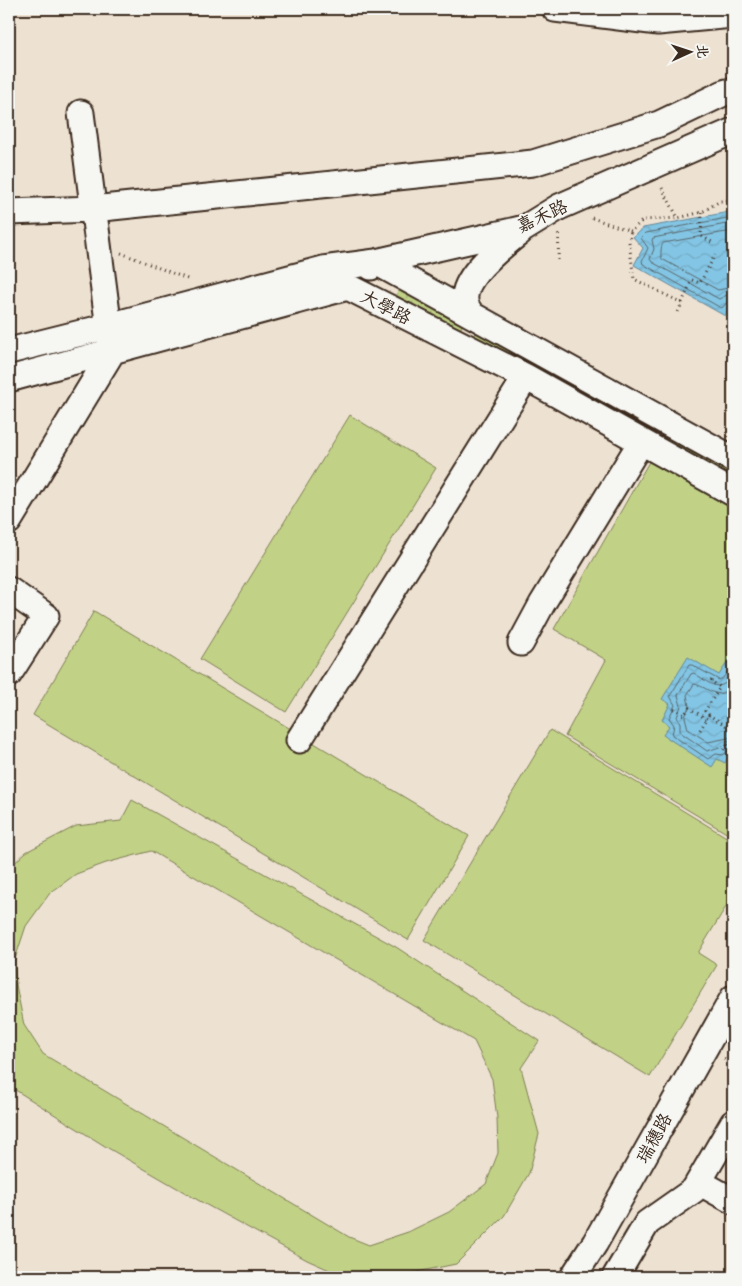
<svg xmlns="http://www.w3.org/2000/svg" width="742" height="1286" viewBox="0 0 742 1286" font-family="Itim,'LXGW WenKai TC',sans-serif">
<defs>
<pattern id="grass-dots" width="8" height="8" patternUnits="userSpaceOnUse" patternTransform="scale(1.25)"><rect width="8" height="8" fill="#c1d287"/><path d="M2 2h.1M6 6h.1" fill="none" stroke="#a7b474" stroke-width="1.8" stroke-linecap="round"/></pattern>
<pattern id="water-waves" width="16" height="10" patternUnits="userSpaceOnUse" patternTransform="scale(1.25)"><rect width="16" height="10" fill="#83c5e4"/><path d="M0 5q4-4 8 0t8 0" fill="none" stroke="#72a9c3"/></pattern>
</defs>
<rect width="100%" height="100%" fill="#f6f6f2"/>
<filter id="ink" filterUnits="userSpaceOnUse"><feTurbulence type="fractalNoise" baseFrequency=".02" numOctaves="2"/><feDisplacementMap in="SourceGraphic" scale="10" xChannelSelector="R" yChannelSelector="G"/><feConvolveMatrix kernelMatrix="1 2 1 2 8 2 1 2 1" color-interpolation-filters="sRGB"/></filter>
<g filter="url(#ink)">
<!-- built -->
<path fill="#ede1d2" d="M9 9H733V1277H9Z"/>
<!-- grass -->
<path fill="url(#grass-dots)" stroke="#7e7e52" d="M400 288 463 324 459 331 396 295Z
M476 333 619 410 616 416 473 340Z
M664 433 733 471V481L660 440Z"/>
<!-- green -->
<path fill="#c1d287" stroke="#7e7e52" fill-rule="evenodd" d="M350 415 436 468 286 712 200 659Z
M650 460 733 508V837L565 736 606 660 554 629Z
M94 611 469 836 408 940 33 715Z
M550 730 733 841V895L698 953 717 965 650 1077 424 940Z
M132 800 396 947 539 1041 521 1068 539 1134 529 1173 504 1216 456 1264 402 1275 400 1277H345L307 1260 203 1203 108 1148 9 1086V868L26 852 76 826 121 821ZM151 851 474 1041 492 1079 497 1118 498 1153 486 1184 449 1212 408 1232 369 1245 349 1237 43 1054 24 1025 16 985 14 962 26 926 50 893 76 874 106 863Z"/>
<!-- water -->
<path fill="url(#water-waves)" stroke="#668795" d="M729 212 733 215V307L730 305 725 316 634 265 643 248 633 237 643 228Z
M688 657 719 675 730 658 733 660V757L730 755 725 763 717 759 712 767 663 735 669 726 662 720 670 704 662 699Z"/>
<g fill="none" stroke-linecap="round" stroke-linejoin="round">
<!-- shore -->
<path stroke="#58686d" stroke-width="1" d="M733 219 727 218 646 233 641 238 648 248 642 261 643 264 721 308 723 307 728 301H733
M733 225 726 224 653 238 652 240 654 249 650 259 652 262 719 299 727 295 733 294
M733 232H726L663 243C661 246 660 256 662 259L718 290 733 287
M733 664 723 678 719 680 692 665H689L670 696 675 705 669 718 674 725 672 735 708 759 716 754 723 755 728 751H733
M733 674C720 695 711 684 694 673L691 674 678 695 681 706 677 717 680 723V732L707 751C715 749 725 744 733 744
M733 687C716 702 709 687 694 684L687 695 689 706 685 717 688 729 708 742 733 737"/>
<!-- minor casing -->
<g stroke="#3b2a1e" stroke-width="29">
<path id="minor" d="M555 9 658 22 733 15
M9 212 93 209 533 163 659 124 726 92 733 91
M371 267 376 262 525 228 559 207 733 131
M472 315C470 312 467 308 466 305 457 279 503 246 520 232
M9 351 109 326 323 269 376 262 733 459
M9 379 348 287 526 377 733 493
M9 521 112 352 81 113
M9 590 46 616 9 674
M521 643 542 604 641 442
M299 740 526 377
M699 1182 733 1201
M573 1277 595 1243 733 998
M615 1277 647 1223 694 1190 733 1123"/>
</g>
<!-- path -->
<path stroke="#3b2a1e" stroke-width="3" stroke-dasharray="1 4" stroke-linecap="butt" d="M662 188 678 218
M702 212 701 236 712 242
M592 218 631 231
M121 253 190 280
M558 260 559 233
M682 303 634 279 629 242 631 231 643 220 678 218 702 212 720 201H733
M678 312 692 280 700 283 715 255
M674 709 684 715 689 708 707 719 709 715 733 730
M709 715 705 711 720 687 711 681 713 678
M700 730 707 719
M724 750 733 736
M724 1059 733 1065"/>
<!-- minor -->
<use href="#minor" stroke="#f6f6f2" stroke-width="25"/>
</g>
</g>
<g text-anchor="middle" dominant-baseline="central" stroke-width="4" stroke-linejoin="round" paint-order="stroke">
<!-- street labels -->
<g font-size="18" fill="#3b2a1e" stroke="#f6f6f2">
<text transform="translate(542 216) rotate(-25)">嘉禾路</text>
<text transform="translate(386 307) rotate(27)">大學路</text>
<text transform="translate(654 1138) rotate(-61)">瑞穗路</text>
</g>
</g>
<!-- margin -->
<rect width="742" height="1286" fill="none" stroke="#f6f6f2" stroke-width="30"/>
<rect x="15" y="15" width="712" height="1256" fill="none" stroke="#3b2a1e" stroke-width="2" filter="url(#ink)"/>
<!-- north arrow -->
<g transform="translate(690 52) rotate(87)" stroke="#f6f6f2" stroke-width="4" paint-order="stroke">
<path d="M0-4L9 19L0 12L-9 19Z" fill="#3b2a1e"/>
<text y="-8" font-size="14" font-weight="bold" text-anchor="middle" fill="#3b2a1e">北</text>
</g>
</svg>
